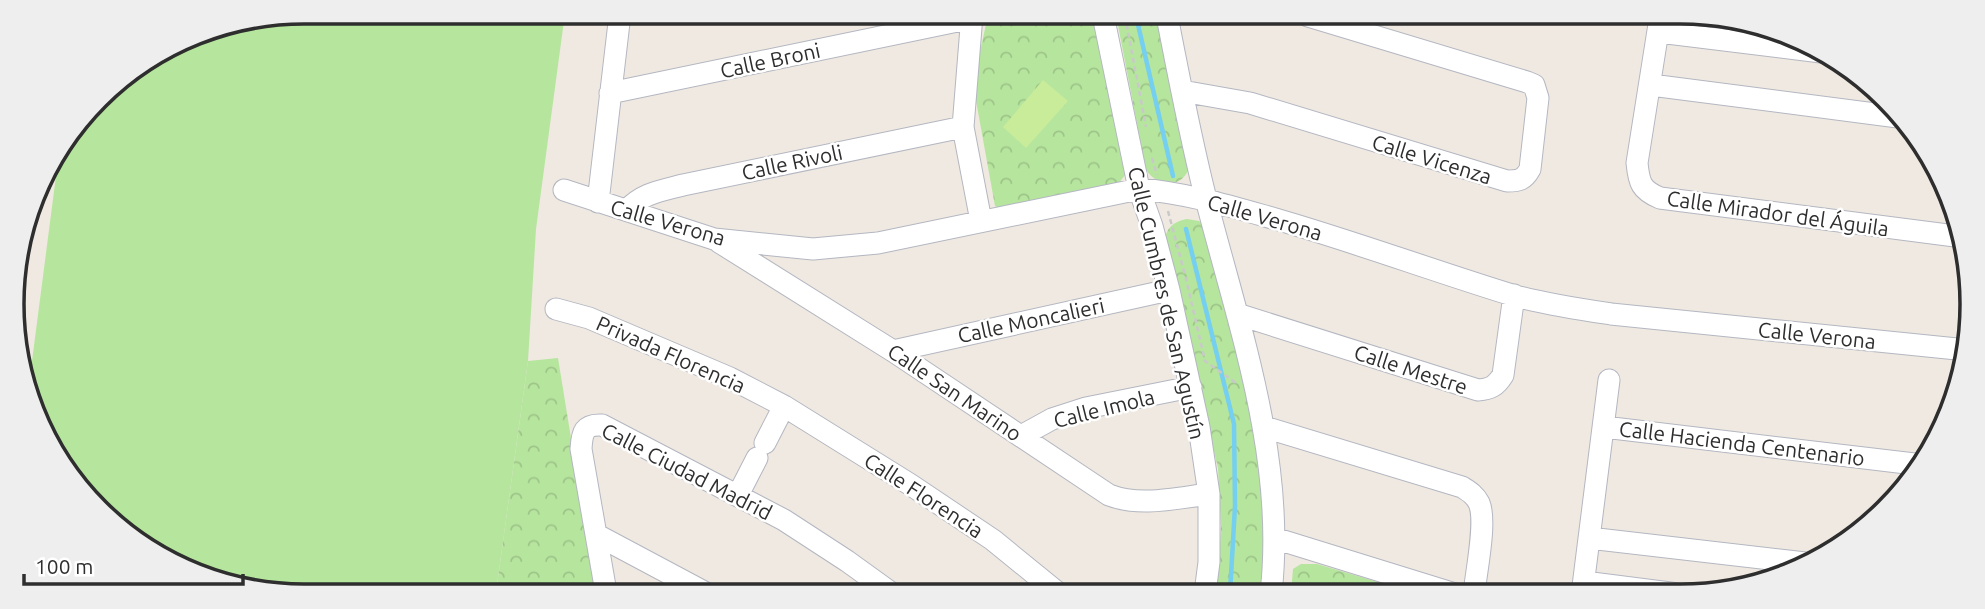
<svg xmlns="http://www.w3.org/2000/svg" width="1985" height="609" viewBox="0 0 1985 609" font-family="Ubuntu,sans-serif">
<defs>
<pattern id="park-crowns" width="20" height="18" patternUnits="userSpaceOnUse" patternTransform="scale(1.75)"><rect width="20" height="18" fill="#b6e59e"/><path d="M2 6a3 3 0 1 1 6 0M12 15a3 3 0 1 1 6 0" fill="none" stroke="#9dc588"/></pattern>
</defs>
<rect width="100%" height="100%" fill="#efe9e1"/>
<!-- grass -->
<path fill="#b6e59e" d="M304 12 565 13 536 229 528 361 496 592 247 591 142 548 62 467 28 392 59 153 112 85 193 34Z"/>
<!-- park -->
<path fill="url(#park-crowns)" d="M988 15H1097L1127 173 1116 186 1004 211 995 206 973 84Z
M1116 15 1158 16 1189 169C1180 189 1158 187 1146 170Z
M1187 219 1199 221 1207 227 1253 422 1262 473 1265 547 1262 593H1217L1221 527 1218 468 1164 244C1166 228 1172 222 1187 219Z
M558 358 596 592H496L528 361Z
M1301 564H1317L1418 594 1291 593 1293 569Z"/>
<!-- pitch -->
<path fill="#c9ec9a" d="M1043 80 1068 101 1026 148 1003 127Z"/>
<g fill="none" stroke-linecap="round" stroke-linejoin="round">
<!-- stream -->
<path stroke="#75cff0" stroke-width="4.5" d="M1136 16 1173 176
M1186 229 1234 424 1235 506 1230 593"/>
<!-- minor casing -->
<g stroke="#b4b7c1" stroke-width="23">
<path id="minor" d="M972 15 963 127 981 221
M1103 15 1139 189 1152 226 1169 290 1199 427 1209 494V562L1205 593
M1167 16C1179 78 1191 141 1207 203 1240 330 1286 460 1271 593
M1660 18 1637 163C1639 183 1641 190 1660 198L1963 237
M1659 32 1821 52
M1651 85 1898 117
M1182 91 1250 103 1507 181C1519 181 1524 180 1530 169L1538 98 1534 85 1527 82 1308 16
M610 93 972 18
M564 190 714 239 813 249 878 243 1139 189C1188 193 1233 207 1279 220 1358 243 1434 271 1512 295 1544 304 1578 309 1611 314L1967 350
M598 202 620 14
M627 210C643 193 660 191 683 185L963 127
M719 242 893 351 1109 495C1140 507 1176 498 1209 494
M556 309 589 318 730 378 784 406 911 485 993 540 1058 593
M1237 314 1478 390C1491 389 1496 386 1503 375L1514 295
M893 351 1169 290
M1264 427 1462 487C1470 492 1475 495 1479 503 1487 521 1476 572 1474 594
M1604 427 1923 465
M1021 436 1052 419 1086 408 1191 387
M765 443 784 406
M738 495 757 458
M597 535 704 592
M1274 538 1455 594
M1589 538 1814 564
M1584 582 1678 594
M606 592 581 449C582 432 584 424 602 425L784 520 847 561 890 592
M1582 594 1609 380"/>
</g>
<!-- path -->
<path stroke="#c9c9c9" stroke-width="2.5" stroke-dasharray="5 3.5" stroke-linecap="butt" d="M1125 16 1146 127
M1152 158 1157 175
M1168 211 1186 279 1205 361 1236 383"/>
<!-- minor -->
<use href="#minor" stroke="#fff" stroke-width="21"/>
</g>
<g text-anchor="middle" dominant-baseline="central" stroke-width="5" stroke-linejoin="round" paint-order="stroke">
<!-- street labels -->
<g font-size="21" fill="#2e2e2e" stroke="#fff">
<text transform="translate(770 60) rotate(-12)">Calle Broni</text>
<text transform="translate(1432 159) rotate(17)">Calle Vicenza</text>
<text transform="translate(792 162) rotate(-12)">Calle Rivoli</text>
<text transform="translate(1778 213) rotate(8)">Calle Mirador del Águila</text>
<text transform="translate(1265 217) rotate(16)">Calle Verona</text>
<text transform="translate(668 222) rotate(16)">Calle Verona</text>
<text transform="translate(1167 303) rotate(77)">Calle Cumbres de San Agustín</text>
<text transform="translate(1031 320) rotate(-12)">Calle Moncalieri</text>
<text transform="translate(1817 335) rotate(6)">Calle Verona</text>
<text transform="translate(671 354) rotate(24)">Privada Florencia</text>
<text transform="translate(1411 369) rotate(18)">Calle Mestre</text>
<text transform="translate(955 392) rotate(34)">Calle San Marino</text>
<text transform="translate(1104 408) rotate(-14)">Calle Imola</text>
<text transform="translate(1742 443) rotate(7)">Calle Hacienda Centenario</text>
<text transform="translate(687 471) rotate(27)">Calle Ciudad Madrid</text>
<text transform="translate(924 495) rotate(33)">Calle Florencia</text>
</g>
</g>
<!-- crop -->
<path d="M0 0H1985V609H0ZM304 24H1680A280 280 0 0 1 1960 304V304A280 280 0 0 1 1680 584H304A280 280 0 0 1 24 304V304A280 280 0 0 1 304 24Z" fill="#eee" fill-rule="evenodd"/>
<path fill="none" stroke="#2e2e2e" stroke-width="3.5" d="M304 24H1680A280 280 0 0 1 1960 304V304A280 280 0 0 1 1680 584H304A280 280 0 0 1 24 304V304A280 280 0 0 1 304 24Z"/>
<!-- scale -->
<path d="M24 574v10h219v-10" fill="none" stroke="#2e2e2e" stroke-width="3.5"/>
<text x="35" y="574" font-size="21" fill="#2e2e2e" stroke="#ffffff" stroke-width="5" paint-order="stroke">100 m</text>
</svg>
